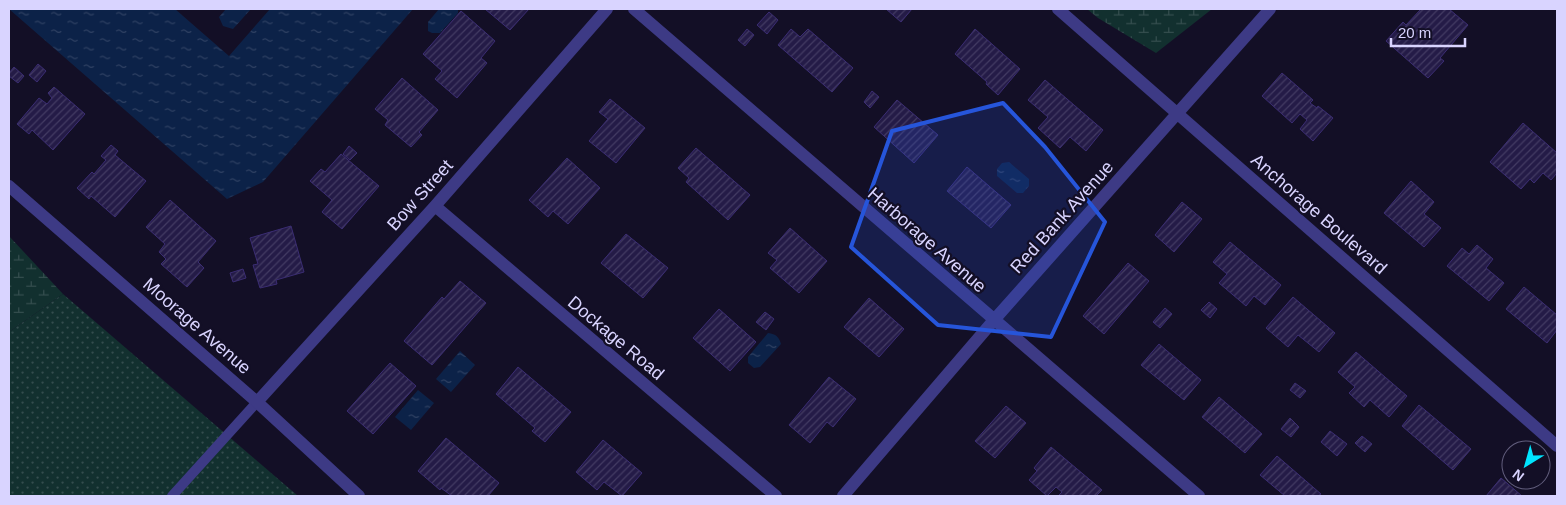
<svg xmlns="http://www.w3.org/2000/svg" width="1566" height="505" viewBox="0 0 1566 505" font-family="Arial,sans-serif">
<defs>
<pattern id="wetland-marsh" width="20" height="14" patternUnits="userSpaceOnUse" patternTransform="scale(1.25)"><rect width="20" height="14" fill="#12302f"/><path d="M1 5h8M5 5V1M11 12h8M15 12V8" fill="none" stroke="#344d4e"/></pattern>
<pattern id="park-dots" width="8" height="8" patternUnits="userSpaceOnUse" patternTransform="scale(1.25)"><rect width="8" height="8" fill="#12302f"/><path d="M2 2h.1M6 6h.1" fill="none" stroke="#344d4e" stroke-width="1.8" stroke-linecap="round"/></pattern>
<pattern id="water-ripples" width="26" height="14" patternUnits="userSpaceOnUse" patternTransform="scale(1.25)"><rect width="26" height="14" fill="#0c2248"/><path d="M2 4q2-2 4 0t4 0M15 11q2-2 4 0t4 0" fill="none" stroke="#2f4163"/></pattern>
<pattern id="building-hatch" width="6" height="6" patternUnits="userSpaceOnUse" patternTransform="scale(1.25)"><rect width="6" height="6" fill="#241b47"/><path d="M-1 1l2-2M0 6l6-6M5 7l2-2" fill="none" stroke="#433b63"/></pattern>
</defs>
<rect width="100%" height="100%" fill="#130f26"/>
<!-- wetland -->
<path fill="url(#wetland-marsh)" d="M1087 9H1212L1156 53 1098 18Z
M9 236 63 294 9 332Z"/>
<!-- park -->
<path fill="url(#park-dots)" d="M63 294 298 496H9V332Z"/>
<!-- water -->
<path fill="url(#water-ripples)" d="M9 9H175L229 56 270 9H413L263 182 227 199Z
M226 9H251L233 29 223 26 219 17Z
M439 9H458V13L440 33H432L428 31V22Z
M1009 162 1029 179V186L1023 193H1017L997 176V169L1002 163Z
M768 333C776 334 779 337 781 344L760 367 754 368 748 363V357Z
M460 351 475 365 451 392 436 379Z
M418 390 434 403 411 430 395 417Z"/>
<!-- building -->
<path fill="url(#building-hatch)" stroke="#3b2d73" d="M485 9H529L510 30Z
M886 9H912L901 22Z
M1421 9H1449L1468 25 1440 58 1444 61 1428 78 1386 41 1403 22 1406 25Z
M461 11 495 41 481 58 487 63 457 98 435 79 442 71 423 54Z
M769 12 778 20 767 34 757 25Z
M747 29 754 35 745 46 738 40Z
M791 29 800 37 808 29 853 68 832 92 778 45Z
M975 29 1020 69 998 95 986 84 987 82 955 54Z
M38 64 46 71 37 82 29 75Z
M14 67 24 76 18 83 9 76V73Z
M1282 73 1313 100 1310 103 1317 108 1318 106 1333 118 1313 141 1300 129 1307 120 1300 114 1292 123 1262 96Z
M402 78 438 110 419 132 422 135 411 147 385 125 388 120 375 109Z
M1045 80 1103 130 1086 151 1070 137 1060 148 1038 128 1048 117 1028 100Z
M54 87 85 114 53 150 32 130 29 134 17 124 39 98 47 104 52 98 48 93Z
M872 91 879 97 870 108 864 102Z
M610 99 645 128 616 163 589 141 608 119 599 112Z
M897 100 938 135 914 163 874 127Z
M1523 123 1557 153V173L1551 180 1543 173 1534 183 1530 179 1521 189 1490 162Z
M111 145 118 151 115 155 146 181 115 217 91 196 89 199 77 188 92 172 94 174 106 160 101 156Z
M349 146 357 153 350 160 343 154Z
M696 148 750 195 728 220 686 182 689 178 678 168Z
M341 154 379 186 342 229 322 212 332 200 310 181 321 169 325 172Z
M567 158 600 188 568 224 553 211 548 217 529 200Z
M967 167 1011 205 991 228 947 191Z
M1411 181 1434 202 1424 214 1441 228 1424 247 1384 213Z
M170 200 216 241 198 262 204 268 187 287 161 264 166 259 159 252 165 244 146 227Z
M1182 202 1202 219 1174 252 1155 235Z
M291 226 304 272 276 280 277 284 260 288 253 265 258 264 250 238Z
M790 228 827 261 799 293 770 268 777 260 768 253Z
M626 234 668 268 643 298 601 263Z
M1230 242 1281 285 1265 305 1254 296 1246 306 1219 283 1227 274 1213 262Z
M1477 245 1493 259 1486 268 1504 283 1489 301 1447 266 1462 248 1469 254Z
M1128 263 1149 281 1104 334 1083 316Z
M243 269 246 278 233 282 230 273Z
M460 281 486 303 432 365 404 341 442 297 444 299Z
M1524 287 1557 315V330L1547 343 1506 309Z
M1293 297 1335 333 1319 352 1298 335 1288 347 1266 328Z
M869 298 904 329 879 357 844 327Z
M1209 302 1217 309 1210 318 1201 310Z
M1165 308 1172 314 1160 328 1153 322Z
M719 309 756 342 730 371 693 338Z
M765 312 774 319 766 330 756 322Z
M1159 344 1201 380 1184 400 1141 365Z
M1356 352 1407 396 1389 417 1370 400 1364 407 1349 393 1355 387 1338 372Z
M390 363 416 386 373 434 347 411Z
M518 367 571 412 545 442 532 431 535 428 496 394Z
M829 377 856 399 833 427 827 422 810 443 789 425Z
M1295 383 1306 391 1300 398 1290 390Z
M1219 397 1262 434 1245 453 1202 417Z
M1419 405 1471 449 1453 470 1402 426Z
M1006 406 1026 423 995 458 975 441Z
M1290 418 1299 427 1291 437 1281 429Z
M1330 431 1347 444 1337 456 1321 442Z
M1362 436 1372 444 1365 452 1355 443Z
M446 438 499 483 488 496H452L441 488 440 490 418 471Z
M603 440 642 473 622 496 604 482 597 490 576 472Z
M1051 447 1102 490 1096 496H1058L1062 492 1056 487 1047 496 1029 480 1037 471 1034 468Z
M1277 456 1321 494 1318 496H1285L1260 475Z
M1501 478 1522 496H1486Z"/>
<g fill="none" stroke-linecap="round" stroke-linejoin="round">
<!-- lane -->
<path stroke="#3d3a85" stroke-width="10" d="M172 496 257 402"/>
<!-- street -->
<path stroke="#3d3a85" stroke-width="12" d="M634 9 1199 496
M1058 9 1557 446
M9 186 257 402 359 496
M435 206 776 496
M257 402 435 206 607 9
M843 496 994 320 1270 9"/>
</g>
<!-- marked area -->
<path fill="#2655da" fill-opacity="0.2" stroke="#2655da" stroke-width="4" stroke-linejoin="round" d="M1003 103 1045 147 1105 222 1051 337 938 325 851 247 892 131Z"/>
<g text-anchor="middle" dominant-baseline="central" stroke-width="4.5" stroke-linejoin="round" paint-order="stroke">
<!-- street labels -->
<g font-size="18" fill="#d9d4ff" stroke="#130f26">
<text transform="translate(420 195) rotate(-48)">Bow Street</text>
<text transform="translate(1319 214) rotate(41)">Anchorage Boulevard</text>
<text transform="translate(1062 217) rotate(-48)">Red Bank Avenue</text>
<text transform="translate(927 240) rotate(41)">Harborage Avenue</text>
<text transform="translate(197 326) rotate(41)">Moorage Avenue</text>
<text transform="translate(616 338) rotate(40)">Dockage Road</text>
</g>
</g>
<!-- border -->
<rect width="1566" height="505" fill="none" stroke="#d9d4ff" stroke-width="20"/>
<!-- north arrow -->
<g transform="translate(1526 465) rotate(217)"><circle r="24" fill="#130f26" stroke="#625e7d"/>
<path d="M0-4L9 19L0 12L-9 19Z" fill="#00e5ff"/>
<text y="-8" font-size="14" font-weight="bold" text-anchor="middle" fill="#d9d4ff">N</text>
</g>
<!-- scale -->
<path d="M1391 38v8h74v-8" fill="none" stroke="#d9d4ff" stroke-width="2.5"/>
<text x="1398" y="38" font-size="15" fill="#d9d4ff" stroke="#130f26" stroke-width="4" paint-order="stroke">20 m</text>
</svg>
